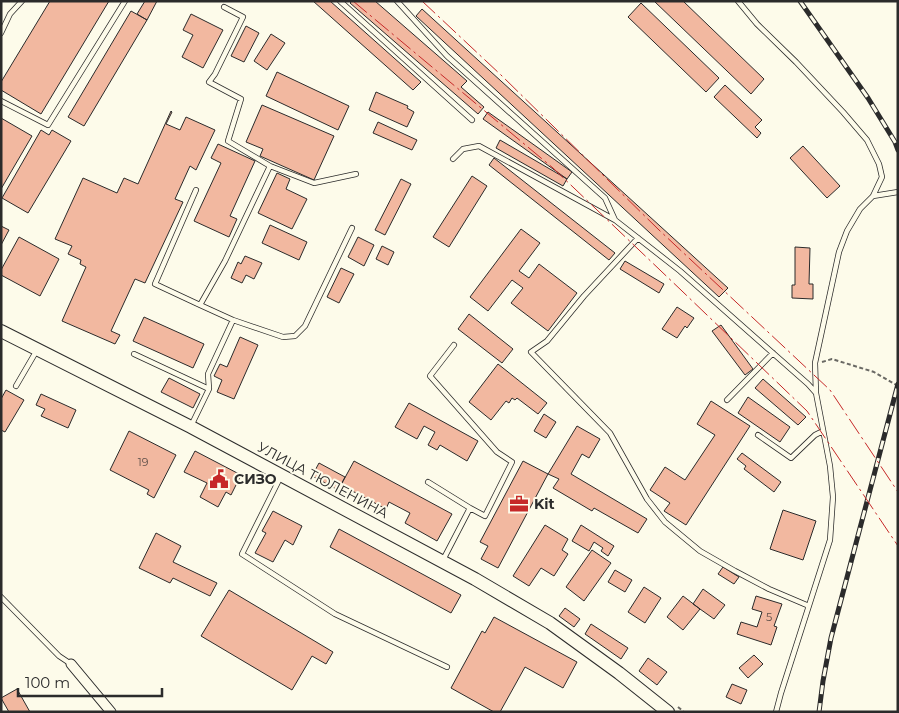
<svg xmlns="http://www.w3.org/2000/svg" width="899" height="713" viewBox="0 0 899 713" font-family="Montserrat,sans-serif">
<rect width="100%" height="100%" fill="#fdfbea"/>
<!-- building -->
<path fill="#f2b8a0" stroke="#2b2b2b" d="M50 1H109L41 114 1 90V82Z
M145 1H157L147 20 137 14Z
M313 1H330L421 82 413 90Z
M352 1H375L467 81 461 87 484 107 478 114 350 3Z
M654 1H683L764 79 751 94Z
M641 3 719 78 706 92 628 17Z
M422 9 728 288 719 297 416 16Z
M131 11 147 20 84 126 68 117Z
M191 14 223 30 203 68 182 57 193 35 183 30Z
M246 26 259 33 244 62 231 56Z
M271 34 285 43 267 70 254 61Z
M277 72 349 106 338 130 266 96Z
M725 85 762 120 755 127 761 133 757 138 714 97Z
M376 92 408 106 407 108 414 112 407 127 369 110Z
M262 105 334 136 314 180 260 156 263 149 246 142Z
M171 111 172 112 166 124 180 130 186 117 215 130 196 170 190 166 175 199 183 202 145 283 135 279 111 331 120 335 115 344 62 321 86 267 80 264 81 260 68 254 72 246 55 239 83 178 117 193 124 178 138 184Z
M488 112 572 172 567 179 483 119Z
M1 118 32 136 1 189Z
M378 122 417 140 412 150 373 133Z
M41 130 49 135 52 130 71 141 28 213 2 198Z
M500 140 567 179 563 186 496 148Z
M218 144 255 161 230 216 237 219 229 237 194 221 221 163 211 158Z
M803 146 840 186 827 198 790 158Z
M494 158 615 253 609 260 489 165Z
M277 173 290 179 286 189 307 199 292 229 258 213Z
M472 176 487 186 449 247 433 237Z
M401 179 411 184 385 235 375 230Z
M270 225 307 242 299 260 262 243Z
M1 226 9 230 1 245Z
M521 229 540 243 519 271 529 278 539 264 577 293 548 331 511 303 523 288 512 280 488 311 470 297Z
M19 237 59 259 40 296 1 275V270Z
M358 237 374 245 364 266 348 257Z
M382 246 394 252 388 265 376 259Z
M795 247 810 248 809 284H813V299L792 298V285H795Z
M245 256 262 263 254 279 246 275 242 283 231 278 238 262 241 264Z
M625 261 664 284 659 293 620 269Z
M341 268 354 274 339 303 327 297Z
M677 307 694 318 687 328 685 326 677 338 662 329Z
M469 314 513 349 502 363 458 329Z
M144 317 204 344 193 368 133 341Z
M721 325 753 369 745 375 712 331Z
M240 337 258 345 234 399 217 392 222 380 214 376 220 364 227 367Z
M498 364 547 403 538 414 517 398 515 400 512 398 509 403 506 401 491 420 469 402Z
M169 378 200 394 193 408 161 392Z
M763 379 806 417 798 425 755 388Z
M6 390 24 400 5 432 1 430V399Z
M41 394 76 410 68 428 41 416 45 409 36 405Z
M748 397 790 427 780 442 738 413Z
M711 401 750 426 686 525 664 511 670 503 650 490 665 467 685 480 715 435 697 424Z
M409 403 478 441 467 461 440 445 437 450 428 445 435 432 424 426 417 439 395 427Z
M544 414 556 422 546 438 534 431Z
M577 426 600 439 589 458 582 454 571 474 647 519 638 533 594 508 592 511 553 488 559 479 548 474Z
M129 431 176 455 154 498 147 494 149 490 110 470Z
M195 451 241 475 231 495 226 492 218 507 200 497 207 483 184 472Z
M742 453 781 482 774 492 744 469 746 466 737 459Z
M354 461 452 514 437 541 405 523 410 513 389 502 386 509 341 485Z
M523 461 548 474 498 568 481 559 488 546 480 542Z
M319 463 345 477 338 490 312 476Z
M783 510 816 521 803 560 770 549Z
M273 511 302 526 293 545 285 540 273 562 255 553 266 533 262 531Z
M545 525 568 539 562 550 568 554 554 576 541 568 529 586 513 576Z
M581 525 614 546 608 556 601 551 603 548 594 542 589 551 572 541Z
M339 529 461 595 451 613 330 547Z
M156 533 181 546 173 562 217 583 210 596 173 578 170 583 139 568Z
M592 550 611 563 584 601 566 587Z
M723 567 739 577 734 584 718 574Z
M615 570 632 580 625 592 608 582Z
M644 587 661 598 645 623 628 612Z
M703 589 725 605 714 619 693 604Z
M229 590 333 652 326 664 312 656 292 690 201 636Z
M683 596 700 609 683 630 667 617Z
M756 596 782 604 774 626 777 627 771 645 737 634 741 622 757 627 762 612 752 609Z
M565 608 580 619 574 627 559 616Z
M494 617 577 662 563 688 525 667 500 712H494L451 688 482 631 485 633Z
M591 624 628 648 621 659 585 634Z
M754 655 763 664 748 678 739 668Z
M648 658 667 672 657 685 639 671Z
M732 684 747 690 741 704 726 697Z
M17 689 30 712H9L1 698Z"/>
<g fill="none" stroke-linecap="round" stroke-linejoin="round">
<!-- service casing -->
<g stroke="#2b2b2b" stroke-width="6">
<path id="service" d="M340 1 472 120
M397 1 447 56 605 198 615 220
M738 1 757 24 796 62 843 112 867 140 879 164 882 177 873 196 860 209 847 231 839 252 815 363 816 393
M1 33 10 14 22 1
M1 101 48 125 125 1
M453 159 463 149 479 146 615 220 680 271 808 384 816 393 830 466 833 497 830 540 781 693 776 712
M270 166 314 183 356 174
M196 190 155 284 200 305
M873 196 898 192
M638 238 584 296 547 341 531 352 610 433 647 499 665 522 700 551 735 571 769 589 809 606
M233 320 283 337 295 336 305 326 352 228
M134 354 209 389
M16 386 37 350
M727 400 773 353
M191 426 209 389 208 374 233 320 200 305 225 261 270 166 228 141 241 99 209 82 215 74 243 17 224 7
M758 435 791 458 815 435 823 431
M281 476 242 554 335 614 447 667
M428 482 470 508
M443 560 470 508 485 516 512 462 497 452 430 376 454 345
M1 597 59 656 71 664"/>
</g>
<!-- minor casing -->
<g stroke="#2b2b2b" stroke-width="11">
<path id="minor" d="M71 664 111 712"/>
</g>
<!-- secondary casing -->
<g stroke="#2b2b2b" stroke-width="14">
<path id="secondary" d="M1 331 191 427 475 579 550 623 619 673 668 712"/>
</g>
<!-- path -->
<path stroke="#6a6964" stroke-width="2" stroke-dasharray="4 2.5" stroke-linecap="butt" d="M822 362 832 359 874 372 898 386
M678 707 684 712"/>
<!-- service -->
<use href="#service" stroke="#fdfbea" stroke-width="4.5"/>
<!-- minor -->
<use href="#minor" stroke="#fdfbea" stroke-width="9"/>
<!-- secondary -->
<use href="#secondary" stroke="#fdfbea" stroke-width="12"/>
<!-- rail casing -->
<g stroke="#2b2b2b" stroke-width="5">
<path id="rail" d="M800 1 868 98 895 142 898 150
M819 712 823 681 831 638 898 384"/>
</g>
<!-- rail -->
<use href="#rail" stroke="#fdfbea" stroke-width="3" stroke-dasharray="9" stroke-linecap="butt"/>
<!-- power -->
<path stroke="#c62828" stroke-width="1" stroke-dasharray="18 4 2.5 4" stroke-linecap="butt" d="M353 1 553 168 682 291 807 411 898 546
M422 1 501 75 659 230 830 390 898 492"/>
</g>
<!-- icons -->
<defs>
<g id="civic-bare" transform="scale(1.5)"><path d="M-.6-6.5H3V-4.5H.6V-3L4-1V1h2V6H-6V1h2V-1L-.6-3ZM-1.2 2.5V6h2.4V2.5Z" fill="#c62828" stroke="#fdfbea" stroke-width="2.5" paint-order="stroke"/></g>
<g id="office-bare" transform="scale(1.5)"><path d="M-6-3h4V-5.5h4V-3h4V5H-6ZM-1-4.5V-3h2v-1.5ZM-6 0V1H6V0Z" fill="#c62828" stroke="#fdfbea" stroke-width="2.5" paint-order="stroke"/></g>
</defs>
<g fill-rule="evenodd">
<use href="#civic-bare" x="219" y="479"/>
<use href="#office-bare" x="519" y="504"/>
</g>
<g text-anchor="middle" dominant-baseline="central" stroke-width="4" stroke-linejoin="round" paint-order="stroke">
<!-- number labels -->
<g font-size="11" fill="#5d4e48">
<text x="143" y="462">19</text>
<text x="769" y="617">5</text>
</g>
<!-- poi labels -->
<g font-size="14" font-weight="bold" fill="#2b2b2b" stroke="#fdfbea" text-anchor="start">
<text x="234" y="479">СИЗО</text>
<text x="534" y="504">Kit</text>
</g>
<!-- street labels -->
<g font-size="14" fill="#2b2b2b" stroke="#fdfbea">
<text transform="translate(323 480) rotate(28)">УЛИЦА ТЮЛЕНИНА</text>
</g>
</g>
<!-- border -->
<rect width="899" height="713" fill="none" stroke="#2b2b2b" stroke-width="5"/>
<!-- scale -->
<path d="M18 688v8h144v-8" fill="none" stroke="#2b2b2b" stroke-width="2.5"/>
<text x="25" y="688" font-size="15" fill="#2b2b2b" stroke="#fdfbea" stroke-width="4" paint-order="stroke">100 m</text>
</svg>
